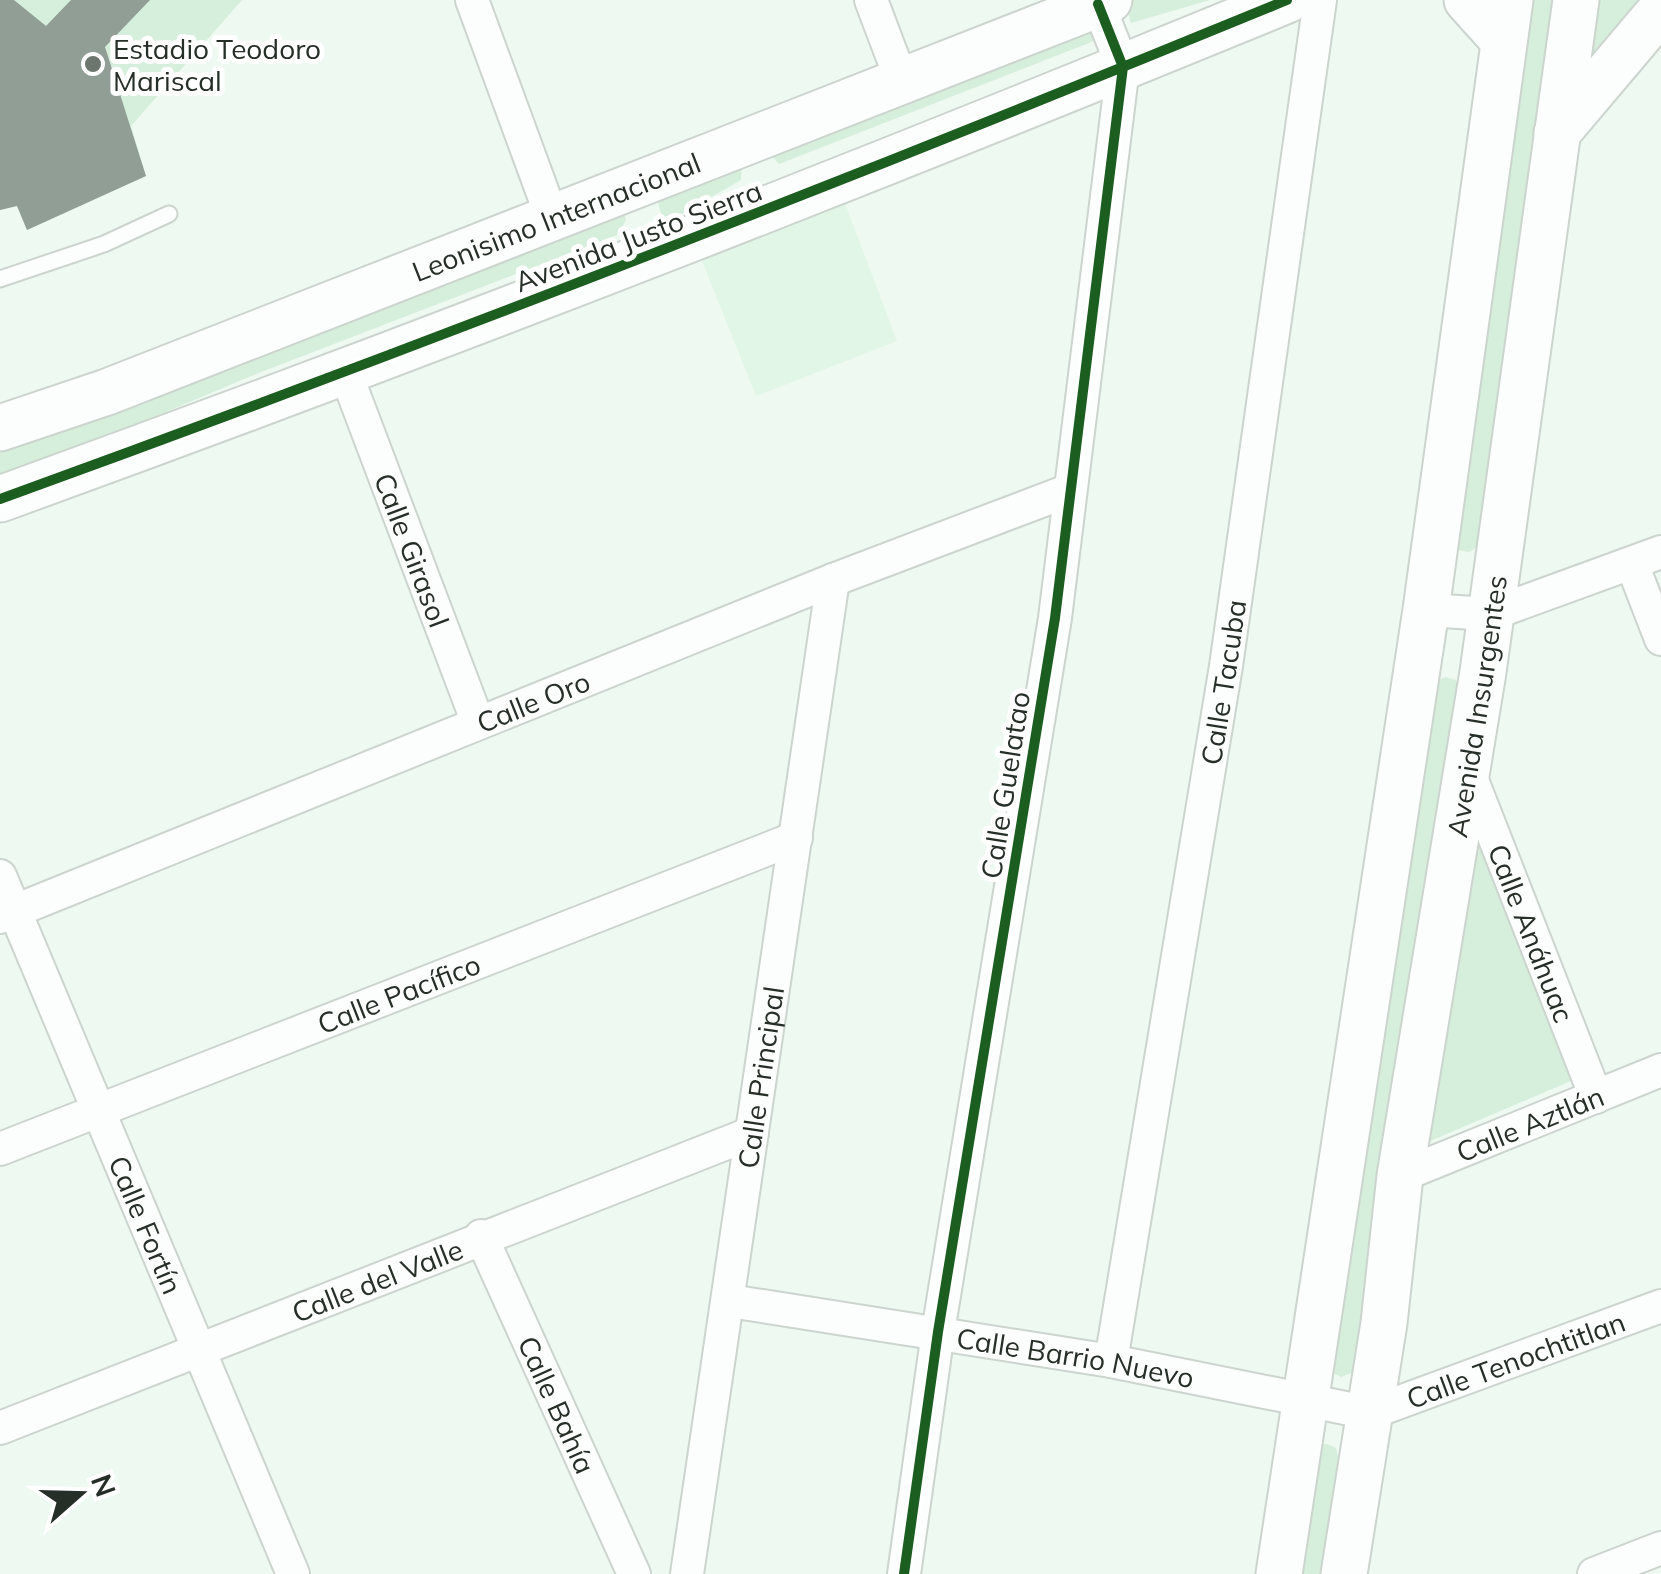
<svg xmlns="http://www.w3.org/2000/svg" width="1661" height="1574" viewBox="0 0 1661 1574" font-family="Mulish,sans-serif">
<rect width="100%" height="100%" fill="#eef9f1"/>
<!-- built -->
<path fill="#e1f6e7" d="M843 198 897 341 756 396 700 256Z"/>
<!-- green -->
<path fill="#d6eedc" d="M0 0H242L131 126 146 176 27 230 17 206 0 210Z
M1124 0H1210L1131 23Z
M1526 0H1555L1480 546 1469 552 1458 550 1453 540Z
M1596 0H1644L1587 68Z
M1094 25V41L779 164 768 152Z
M742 159 741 180 673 219 662 217 657 199Z
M620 198 626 220 617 235 256 374 0 482V440Z
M1445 677 1456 680 1461 692 1357 1371 1341 1377 1325 1369 1433 683Z
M1474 819 1573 1080 1428 1142Z
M1327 1444 1336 1448 1338 1456 1322 1574H1296L1315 1445Z"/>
<!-- building -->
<path fill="#909e95" d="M0 0H14L46 26 71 0H150L105 47 146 176 27 230 17 206 0 210Z"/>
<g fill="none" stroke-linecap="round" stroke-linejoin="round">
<!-- lane casing -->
<g stroke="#ccd4ce" stroke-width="19">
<path id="lane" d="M0 279 104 244 169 214"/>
</g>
<!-- street casing -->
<g stroke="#ccd4ce" stroke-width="36">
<g id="street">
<path d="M472 0 551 215"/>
<path d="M871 0 902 82"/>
<path id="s1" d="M346 374 478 723"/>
<path d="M1632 564 1661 639"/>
<path d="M1426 610 1491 614 1661 552"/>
<path id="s2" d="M1468 770 1596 1097"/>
<path id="s3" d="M0 876 293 1574"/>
<path id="s4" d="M0 917 833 580 1070 490"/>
<path id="s5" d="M0 1149 796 838"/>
<path id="s6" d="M1400 1176 1661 1070"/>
<path id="s7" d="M481 1236 634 1574"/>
<path id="s8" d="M730 1301 1111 1361 1370 1413 1661 1306"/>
<path id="s9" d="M1111 1361 1226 666 1320 0"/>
<path id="s10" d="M0 1428 752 1133"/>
<path id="s11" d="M687 1574 833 580"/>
<path d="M904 1574 938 1332 1055 618 1123 67 1098 4"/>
<path d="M1594 1574 1661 1548"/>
</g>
</g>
<!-- secondary casing -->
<g stroke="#ccd4ce" stroke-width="49">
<g id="secondary">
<path d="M1467 0 1504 41"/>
<path d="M1557 133 1661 10"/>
<path id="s12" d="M0 428 107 392 1109 0"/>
<path d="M0 499C433 342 861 175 1287 0"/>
<path d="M1279 1574 1426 610 1510 0"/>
<path id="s13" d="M1344 1574 1384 1323 1400 1176 1483 672 1576 0"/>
</g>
</g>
<!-- lane -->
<use href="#lane" stroke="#fcfefd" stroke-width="15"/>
<!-- street -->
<use href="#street" stroke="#fcfefd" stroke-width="32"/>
<!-- secondary -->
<use href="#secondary" stroke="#fcfefd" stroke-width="45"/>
<!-- cycleway casing -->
<g stroke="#fff" stroke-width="16">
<path id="cycleway" d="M0 499C433 342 861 175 1287 0
M904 1574 938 1332 1055 618 1123 67 1098 4"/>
</g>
<!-- cycleway -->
<use href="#cycleway" stroke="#1b5e20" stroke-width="10"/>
</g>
<!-- markers -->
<circle fill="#6c756e" stroke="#fff" stroke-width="4" cx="93" cy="64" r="10"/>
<g text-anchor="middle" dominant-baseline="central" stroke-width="10" stroke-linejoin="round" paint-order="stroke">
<!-- poi labels -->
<g font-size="28" fill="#262e28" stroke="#fff" text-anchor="start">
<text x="113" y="48">Estadio Teodoro<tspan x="113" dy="32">Mariscal</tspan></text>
</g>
<!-- street labels -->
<g font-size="28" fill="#262e28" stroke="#fff">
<text stroke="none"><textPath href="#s12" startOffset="595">Leonisimo Internacional</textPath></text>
<text transform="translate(638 236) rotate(-21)">Avenida Justo Sierra</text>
<text stroke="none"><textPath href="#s1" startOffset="188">Calle Girasol</textPath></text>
<text stroke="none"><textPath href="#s9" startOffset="688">Calle Tacuba</textPath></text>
<text stroke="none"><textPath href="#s4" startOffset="575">Calle Oro</textPath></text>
<text stroke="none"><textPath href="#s13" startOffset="878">Avenida Insurgentes</textPath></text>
<text transform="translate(1005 785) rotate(-81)">Calle Guelatao</text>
<text stroke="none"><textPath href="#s2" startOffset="175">Calle Anáhuac</textPath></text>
<text stroke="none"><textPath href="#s5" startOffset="428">Calle Pacífico</textPath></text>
<text stroke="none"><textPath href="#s11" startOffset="502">Calle Principal</textPath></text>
<text stroke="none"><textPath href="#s6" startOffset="140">Calle Aztlán</textPath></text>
<text stroke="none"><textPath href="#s3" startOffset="378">Calle Fortín</textPath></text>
<text stroke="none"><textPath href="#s10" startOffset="405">Calle del Valle</textPath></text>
<text stroke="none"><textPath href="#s8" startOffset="350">Calle Barrio Nuevo</textPath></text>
<text stroke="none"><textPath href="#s8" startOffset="805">Calle Tenochtitlan</textPath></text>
<text stroke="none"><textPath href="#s7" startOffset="185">Calle Bahía</textPath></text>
</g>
</g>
<!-- north arrow -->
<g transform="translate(80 1494) rotate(70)" stroke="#ffffff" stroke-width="8" paint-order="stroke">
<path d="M0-8L18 38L0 25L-18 38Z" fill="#262e28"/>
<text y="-15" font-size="28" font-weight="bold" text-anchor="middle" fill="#262e28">N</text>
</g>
</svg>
